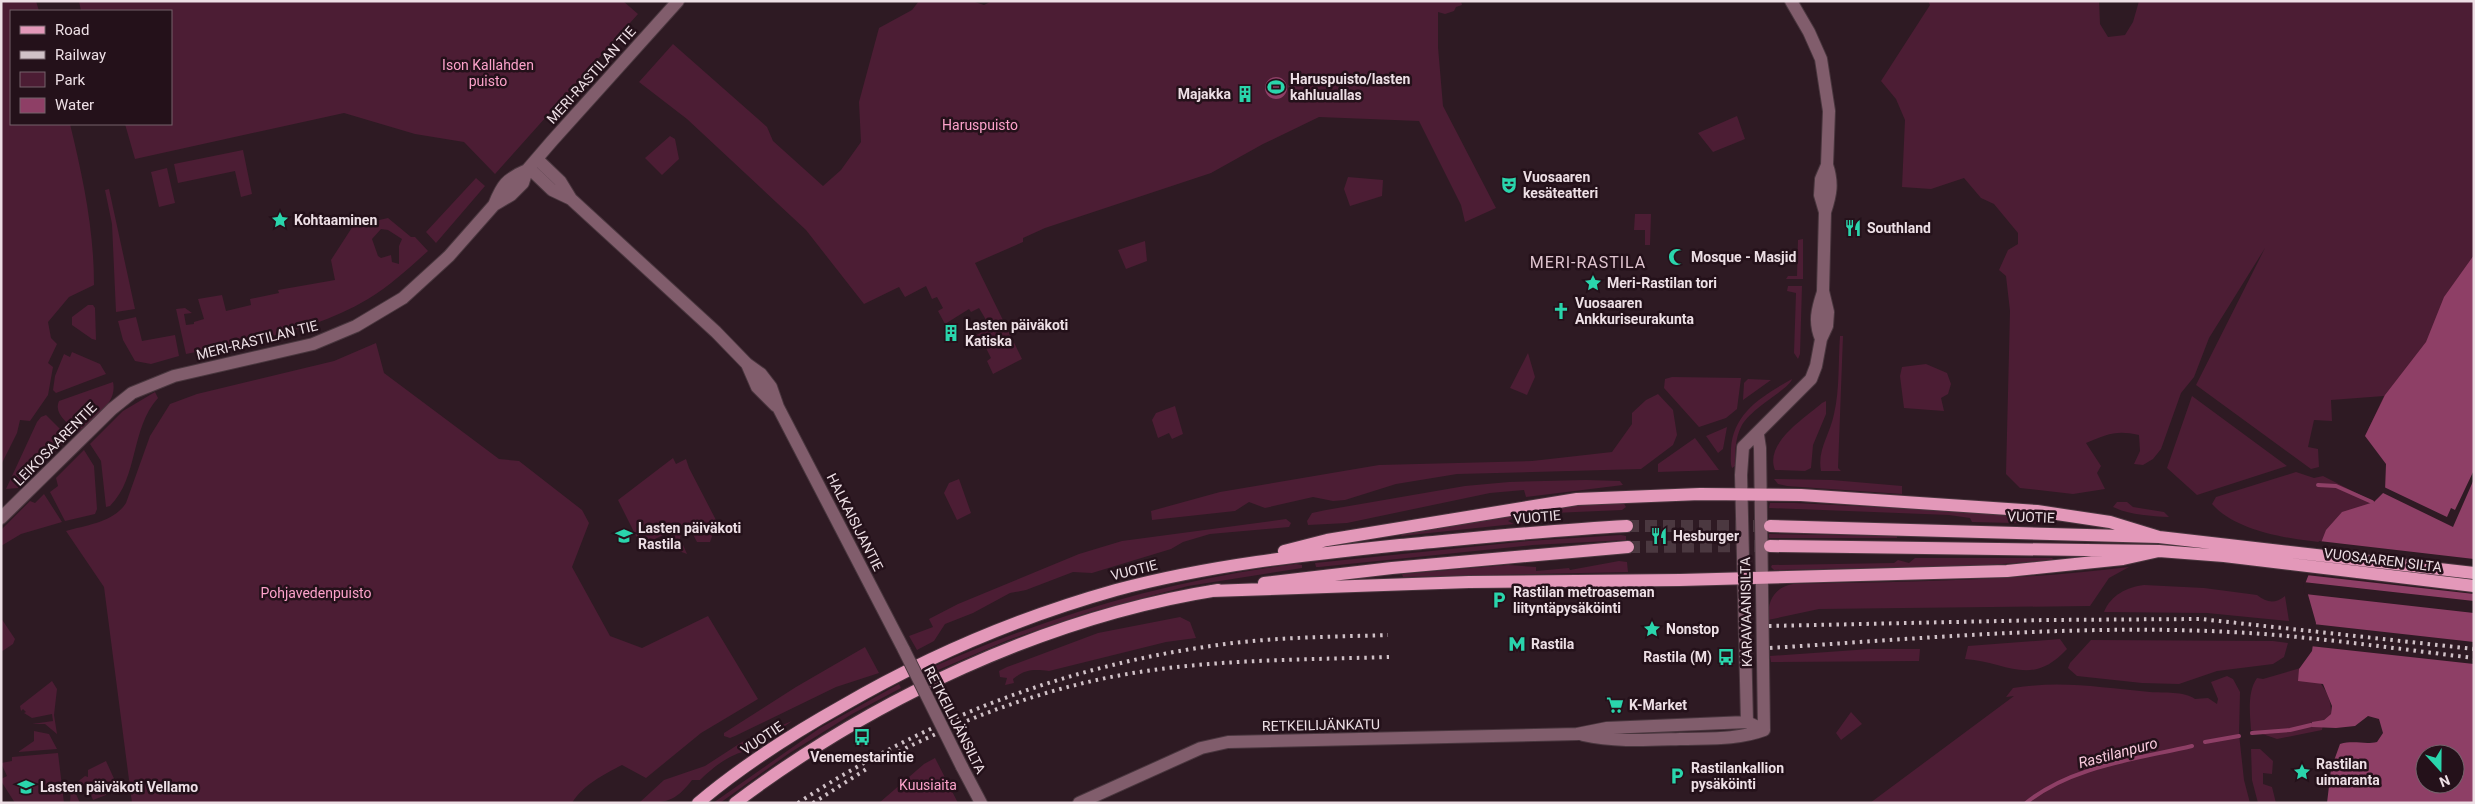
<svg xmlns="http://www.w3.org/2000/svg" width="2475" height="804" viewBox="0 0 2475 804" font-family="Roboto,sans-serif">
<rect width="100%" height="100%" fill="#2e1a23"/>
<!-- green -->
<path fill="#4c1d34" fill-rule="evenodd" d="M1 1H36L39 11H11V124H70C83 178 94 229 94 285L69 297 48 322 51 338 57 344 48 363 53 367 48 395 30 421 20 420 17 433 1 465Z
M79 1H623L638 14 495 174 464 142 415 134 344 113 135 159 125 124H171V11H81Z
M919 1H972L984 5 992 1H1461L1462 5 1456 7 1454 11 1445 14 1438 12V47L1443 106 1496 208 1465 222 1461 205 1419 121 1319 117 1263 144 1211 173 1045 228 1023 238V242L975 263 1022 359 993 374 987 361 991 358 985 346 980 348 974 336 985 331 984 328 989 325 979 308 971 312 969 309 945 324 938 311 943 308 937 297 932 299 926 286 905 297 899 287 864 304 806 230 687 119 639 82 673 44 767 127 773 141 823 186 841 170 861 142 859 102 879 28 912 10Z
M1928 1H2099L2100 24 2108 37 2125 35 2133 22 2139 1H2474V311L2365 436 2384 396 2331 400 2332 421 2314 420 2308 447 2318 449 2319 467 2311 469 2196 385 2265 248 2209 338 2194 377 2181 393 2161 449 2153 459 2143 465 2134 464 2140 451 2139 435C2116 430 2108 434 2086 443L2101 466 2097 473 2105 489 2073 494 2020 488 2006 474 2010 311 2006 276 1999 270 2008 250 2018 244V233L1994 204 1981 198 1964 178 1931 189 1902 187 1905 120 1896 99 1881 81 1930 5Z
M1737 116 1745 139 1713 152 1698 133Z
M670 136 675 139 679 159 662 175 645 158Z
M243 150 252 194 241 197 235 171 178 183 174 164Z
M167 168 175 203 159 207 151 172Z
M1348 177 1383 180 1382 196 1350 206 1344 189Z
M476 178 485 186 436 243 426 232Z
M109 189 135 309 116 312 112 224 105 190Z
M1635 214H1651L1650 245H1645V230H1634Z
M388 218 411 237H415L428 251C409 268 391 285 368 299 313 332 248 341 186 354L176 309 185 308 192 313 184 314 186 325 194 324V322L204 319 198 299 222 295 226 311 251 305 250 299 279 293 278 290 335 280 331 260 353 226ZM381 229 388 230 402 239 399 246V264L392 262 391 255 381 258 378 256 372 239Z
M1803 239V279H1786L1788 276H1797L1798 240Z
M1145 241 1147 261 1126 269 1118 250Z
M1788 286H1802L1800 354 1798 359 1794 353 1796 293 1787 291Z
M88 305H93L95 308 96 340 92 339 72 325V317Z
M136 317 142 341 175 335 179 356 151 364 135 361 123 340 118 321Z
M1840 336H1843L1838 468 1841 471H1821C1817 449 1830 435 1834 414 1840 389 1838 361 1840 336Z
M376 343 384 373 499 459 519 461 582 510 589 523 572 567 610 636 642 648 708 616 758 699 701 733 646 778 622 765C603 775 584 784 572 803H132L104 587 66 531C87 525 114 522 126 503L150 436 170 404 197 394 334 361Z
M72 352 100 364 106 374 56 393 53 390 55 376 64 354 70 357Z
M1528 353 1535 377 1527 395 1510 388Z
M1926 364 1947 373 1951 384 1948 394 1941 398 1944 411 1904 408 1900 376 1902 367Z
M1672 377 1741 378 1737 409 1726 418 1699 427 1664 388 1665 379Z
M1748 379 1771 380 1743 400 1744 383Z
M1792 379C1791 388 1749 409 1741 427 1735 439 1735 453 1735 466L1732 468C1730 463 1731 455 1731 449 1733 412 1764 395 1792 379Z
M113 382C118 404 92 419 78 432 69 424 53 414 59 401Z
M155 392 158 398C130 429 139 477 110 506L106 507 101 461 90 444 123 411Z
M1658 394 1673 410 1677 435 1673 445 1641 469 1457 474 1396 484 1345 500 1333 501 1313 497 1265 508 1249 502 1235 511 1152 520 1151 511 1220 492 1379 465 1532 461 1612 452 1632 424V413L1646 400Z
M2192 396 2287 466 2197 495 2167 468Z
M1826 401V414L1813 445 1811 468 1805 471 1775 470C1764 443 1805 418 1822 403Z
M1175 406 1183 434 1172 439 1169 433 1158 438 1152 420 1156 413Z
M46 415 69 438 18 488 6 489 37 422 41 417Z
M1727 427 1723 449 1718 453 1706 436Z
M1695 438 1719 470 1658 472V464Z
M84 450 94 466 97 509 95 514 65 521 50 492 58 486 56 478Z
M673 458 676 464 686 459 689 468 717 522 710 542H697L689 527 682 531 680 538 687 554 679 551 669 532 645 544 643 540 639 542 618 500Z
M2296 472 2314 478 2323 476 2374 502 2377 499 2372 547C2326 542 2245 541 2212 504L2216 497Z
M959 479 971 513 957 520 944 493 949 483Z
M1774 479 1832 480 1902 486V494L1787 486 1778 484Z
M1586 480 1620 481 1623 485 1526 497 1524 490 1490 493 1347 523 1308 525 1307 521 1312 513 1326 510 1465 486 1509 482Z
M44 494 62 522 21 534 1 546V530L30 501 35 503Z
M1623 502 1626 507 1622 510 1553 513 1527 518 1512 519 1508 521 1514 524 1401 536 1402 534 1571 505Z
M2117 502H2127L2133 507 2164 512 2169 517C2150 516 2130 515 2113 507Z
M1770 503H1795L1972 512 2056 521 2054 524 1972 522 1970 518 1949 515 1769 508Z
M1286 519 1291 523 1289 527 1210 534 1183 542 1171 549 1092 573 1073 572 1026 590 1010 593 973 613 945 624 934 641 917 650 909 636 933 627 929 619 958 604 1079 554 1122 541Z
M1769 534 1897 536V538H1769Z
M1621 535 1626 536V540L1533 545 1319 567H1316L1315 563 1528 541Z
M1915 558H2052L2054 560 1990 565 1774 570 1771 567 1772 565 1894 563 1898 560 1909 563Z
M1619 561 1627 562 1628 572 1403 577 1402 574 1508 565 1536 567V571L1569 568 1570 570Z
M1296 564 1302 565V568L1188 586 1090 612 1008 640 931 673 928 674 926 670C1045 617 1167 580 1296 564Z
M2129 567 2109 578 2090 606 1819 609 1768 620C1767 602 1774 587 1793 584 1906 582 2018 581 2129 567Z
M2144 585 2204 588 2257 595C2267 603 2275 604 2285 596L2289 621 2207 613 2104 612C2111 595 2127 587 2144 585Z
M1180 617 1190 622 1196 638 1166 642 1049 671C1034 669 1025 669 1013 679L1014 683 1005 685 1007 678 1000 677 999 671 1007 667 1098 633Z
M1 618 15 639 13 644 1 652Z
M2060 639 2067 649C2031 688 2008 662 1965 659L1968 646Z
M2091 640 2273 641 2288 643 2284 657 2273 664 2217 671 2179 684 2142 683 2077 676 2068 668 2070 663Z
M865 647 879 673 836 687 735 736 730 738 724 736V733L796 687Z
M1870 649H1920L1919 661 1771 662 1770 656Z
M2304 667C2319 680 2332 693 2331 714L2324 720 2322 730 2277 739 2251 730C2250 714 2247 692 2257 678L2263 679Z
M2227 676 2233 679 2240 692 2239 734 2244 780 2250 803H1870L2014 696 2006 697 2013 688C2063 680 2101 688 2150 692 2164 693 2184 691 2195 699L2208 698 2217 704 2218 699 2211 682Z
M52 681 57 689 54 715 57 734 45 724H32L53 721 52 714 32 718 24 713 26 712 23 709 21 711 20 706Z
M899 684 901 688 852 714 788 754 720 803H713L820 728Z
M1851 712 1862 724 1841 740 1836 733Z
M792 721 749 751C732 752 712 768 700 780H692C675 802 666 803 639 803L664 780 705 766 742 742Z
M34 731 49 734 57 749 18 752 34 741Z
M2251 749H2260L2273 761 2272 774 2263 773V784L2272 787 2276 803H2258L2252 780Z
M58 753 64 803H15L1 781V779L7 776 1 763 12 761V757Z
M935 758 958 803H879L924 764Z
M106 761 116 783 104 790 106 795 93 800 87 784 81 787 83 791 76 794 80 803H70L71 787 85 776 88 777V770Z"/>
<!-- water -->
<path fill="#8e3f66" fill-rule="evenodd" d="M1265 88a11 11 0 1 1 22 0a11 11 0 1 1-22 0Z
M2474 255V803H2327L2331 769 2340 744C2355 740 2364 745 2377 742L2383 733 2379 719 2368 716 2355 726 2336 728 2312 727V722L2324 720 2331 714 2332 706 2323 684 2298 681 2299 669 2312 651 2316 623 2305 584 2326 530 2342 512 2374 502 2385 491 2386 464 2365 436 2385 395 2426 342 2444 297ZM2425 754H2455V784H2425Z"/>
<!-- pier -->
<path fill="#2e1a23" d="M2474 470V479L2453 527 2381 492 2384 487 2447 517 2451 508 2455 510Z
M2319 541 2474 559V594L2306 575Z
M2303 582 2474 601V613L2305 594Z
M2313 624 2474 642V664L2310 646Z"/>
<g fill="none" stroke-linecap="round" stroke-linejoin="round">
<!-- stream -->
<path stroke="#8e3f66" stroke-width="4" d="M2318 485 2336 486 2372 502
M2252 733 2290 730 2311 725
M2205 742 2239 736
M2026 803C2071 766 2137 759 2192 746"/>
<!-- primary-tunnel -->
<path stroke="#4b3840" stroke-width="12" stroke-dasharray="12 6" stroke-linecap="butt" d="M1627 526H1770
M1628 547 1770 546"/>
<!-- tertiary casing -->
<g stroke="#49363e" stroke-width="14">
<path id="tertiary" d="M537 159 560 181 571 199
M529 168 552 190 571 199 716 332 747 364 761 374 771 387 778 407 904 650
M494 205C502 185 506 179 527 170
M1825 212C1831 194 1833 183 1827 165
M1821 339C1814 322 1817 310 1823 292
M747 364 757 387 776 406
M1758 435 1760 448 1764 730
M1 518 112 409 132 393 174 376 313 344 356 326 403 298 449 256 494 205 511 195 523 183 527 170 552 141 678 1
M1747 722 1741 475 1743 447 1811 379 1816 366 1821 339 1827 326 1828 312 1823 291 1825 212 1820 195 1821 179 1827 165 1829 111 1821 59 1809 32 1791 1
M1583 735C1615 742 1647 740 1680 739 1708 738 1737 740 1764 730
M962 767 981 803
M1079 803 1201 748 1228 742 1577 734 1607 728 1747 722 1764 730"/>
</g>
<!-- primary casing -->
<g stroke="#49363e" stroke-width="14">
<path id="primary" d="M1770 526 2159 537 2474 573
M1770 546 2159 551 2224 556 2474 586
M1284 551 1327 540 1577 499 1700 494 1801 495 2037 511 2110 522 2159 537
M1264 583 1392 568 1628 547
M1211 591 1469 582 1680 580 2007 571 2123 559 2159 551
M698 803C742 766 792 734 842 706 928 656 1020 617 1116 590 1209 565 1304 555 1400 545 1476 538 1551 530 1627 526
M735 803C873 699 1046 617 1218 590"/>
</g>
<!-- tertiary -->
<use href="#tertiary" stroke="#815d6c" stroke-width="12"/>
<!-- primary -->
<use href="#primary" stroke="#e398b9" stroke-width="12"/>
<!-- rail -->
<path stroke="#d0c1c7" stroke-width="4" stroke-dasharray="2.5 5" stroke-linecap="butt" d="M1769 626 2046 620 2201 619 2474 649
M1770 648C1929 638 2089 623 2249 633 2324 638 2399 649 2474 658
M892 755C963 719 1038 691 1116 676 1206 659 1298 660 1389 657
M798 803C924 720 1063 667 1211 646 1270 637 1329 637 1388 635
M813 803 868 768"/>
<!-- tertiary-bridge casing -->
<g stroke="#49363e" stroke-width="14" stroke-linecap="butt">
<path id="tertiary-bridge" d="M904 650 962 767"/>
</g>
<!-- tertiary-bridge -->
<use href="#tertiary-bridge" stroke="#815d6c" stroke-width="12"/>
</g>
<!-- icons -->
<defs>
<g id="stadium-bare" transform="scale(1.35)"><path d="M0-5a6.5 5 0 1 0 0 10a6.5 5 0 1 0 0-10ZM-3.5-1.8h7v3.6h-7Z" fill="#2ad5ac" stroke="#24111a" stroke-width="2.5" paint-order="stroke"/></g>
<g id="building-bare" transform="scale(1.35)"><path d="M-4-6H4V6H1V3H-1V6H-4ZM-2.5-4.3h1.7v1.8h-1.7ZM.8-4.3h1.7v1.8H.8ZM-2.5-1h1.7V.8h-1.7ZM.8-1h1.7V.8H.8Z" fill="#2ad5ac" stroke="#24111a" stroke-width="2.5" paint-order="stroke"/></g>
<g id="theatre-bare" transform="scale(1.35)"><path d="M-5-5.5Q0-4 5-5.5V0Q5 5 0 6Q-5 5-5 0ZM-3.3-2.5H-1v1.5H-3.3ZM1-2.5H3.3v1.5H1ZM-2.8 1Q0 5.5 2.8 1Z" fill="#2ad5ac" stroke="#24111a" stroke-width="2.5" paint-order="stroke"/></g>
<g id="sight-bare" transform="scale(1.35)"><path d="M0-6L1.8-2.2L6-1.7L2.9 1.2L3.7 5.4L0 3.3L-3.7 5.4L-2.9 1.2L-6-1.7L-1.8-2.2Z" fill="#2ad5ac" stroke="#24111a" stroke-width="2.5" paint-order="stroke"/></g>
<g id="restaurant-bare" transform="scale(1.35)"><path d="M-5-6h1v4h1v-4h1v4h1v-4h1v5L-1.5 .5V6h-2V.5L-5-1ZM5-6V6H3V1.5H1.5Q1.5-4 5-6Z" fill="#2ad5ac" stroke="#24111a" stroke-width="2.5" paint-order="stroke"/></g>
<g id="mosque-bare" transform="scale(1.35)"><path d="M3.5-4.9A6 6 0 1 0 3.5 4.9A5 5 0 1 1 3.5-4.9Z" fill="#2ad5ac" stroke="#24111a" stroke-width="2.5" paint-order="stroke"/></g>
<g id="church-bare" transform="scale(1.35)"><path d="M-1.2-6h2.4v3.5h3.3v2.4h-3.3V6h-2.4V-.1h-3.3v-2.4h3.3Z" fill="#2ad5ac" stroke="#24111a" stroke-width="2.5" paint-order="stroke"/></g>
<g id="school-bare" transform="scale(1.35)"><path d="M0-5L7-2L0 1L-7-2ZM-4 1L0 2.5L4 1V4Q0 6-4 4Z" fill="#2ad5ac" stroke="#24111a" stroke-width="2.5" paint-order="stroke"/></g>
<g id="parking-bare" transform="scale(1.35)"><path d="M-3.5-5.5H1a3.5 3.5 0 0 1 0 7H-1V5.5H-3.5ZM-1-3.4V-.6H.8a1.4 1.4 0 0 0 0-2.8Z" fill="#2ad5ac" stroke="#24111a" stroke-width="2.5" paint-order="stroke"/></g>
<g id="metro-bare" transform="scale(1.35)"><path d="M-5.5 5V-5H-3L0 0L3-5H5.5V5H3V-.5L0 4L-3-.5V5Z" fill="#2ad5ac" stroke="#24111a" stroke-width="2.5" paint-order="stroke"/></g>
<g id="bus-bare" transform="scale(1.35)"><path d="M-5-6H5V4H4V6H2V4H-2V6H-4V4H-5ZM-3.5-4V0h7V-4ZM-3.5 1.2v1.5H-2V1.2ZM2 1.2v1.5H3.5V1.2Z" fill="#2ad5ac" stroke="#24111a" stroke-width="2.5" paint-order="stroke"/></g>
<g id="supermarket-bare" transform="scale(1.35)"><path d="M-6-5.5h2.5l.6 2H6L4.5 2H-2.5L-4.4-4H-6ZM-1.5 3.2a1.3 1.3 0 1 0 .1 0ZM3 3.2a1.3 1.3 0 1 0 .1 0Z" fill="#2ad5ac" stroke="#24111a" stroke-width="2.5" paint-order="stroke"/></g>
</defs>
<g fill-rule="evenodd">
<use href="#stadium-bare" x="1276" y="87"/>
<use href="#building-bare" x="1245" y="94"/>
<use href="#theatre-bare" x="1509" y="185"/>
<use href="#sight-bare" x="280" y="220"/>
<use href="#restaurant-bare" x="1853" y="228"/>
<use href="#mosque-bare" x="1677" y="257"/>
<use href="#sight-bare" x="1593" y="283"/>
<use href="#church-bare" x="1561" y="311"/>
<use href="#building-bare" x="951" y="333"/>
<use href="#school-bare" x="624" y="536"/>
<use href="#restaurant-bare" x="1659" y="536"/>
<use href="#parking-bare" x="1499" y="600"/>
<use href="#sight-bare" x="1652" y="629"/>
<use href="#metro-bare" x="1517" y="644"/>
<use href="#bus-bare" x="1726" y="657"/>
<use href="#supermarket-bare" x="1615" y="705"/>
<use href="#bus-bare" x="862" y="737"/>
<use href="#sight-bare" x="2302" y="772"/>
<use href="#parking-bare" x="1677" y="776"/>
<use href="#school-bare" x="26" y="787"/>
</g>
<g text-anchor="middle" dominant-baseline="central" stroke-width="5" stroke-linejoin="round" paint-order="stroke">
<!-- park labels -->
<g font-size="14" fill="#fca2ca" stroke="#24111a">
<text x="488" y="65">Ison Kallahden<tspan x="488" dy="16">puisto</tspan></text>
<text x="980" y="125">Haruspuisto</text>
<text x="316" y="593">Pohjavedenpuisto</text>
<text x="928" y="785">Kuusiaita</text>
</g>
<!-- street labels -->
<g font-size="14" fill="#eddfe5" stroke="#24111a">
<text transform="translate(591 75) rotate(-48)">MERI-RASTILAN TIE</text>
<text transform="translate(257 340) rotate(-14)">MERI-RASTILAN TIE</text>
<text transform="translate(55 444) rotate(-45)">LEIKOSAARENTIE</text>
<text transform="translate(1537 517) rotate(-5)">VUOTIE</text>
<text transform="translate(2031 517) rotate(2)">VUOTIE</text>
<text transform="translate(855 522) rotate(63)">HALKAISIJANTIE</text>
<text transform="translate(2383 560) rotate(7)">VUOSAAREN SILTA</text>
<text transform="translate(1134 570) rotate(-14)">VUOTIE</text>
<text transform="translate(1746 612) rotate(-91)">KARAVAANISILTA</text>
<text transform="translate(955 720) rotate(63)">RETKEILIJÄNSILTA</text>
<text transform="translate(1321 725) rotate(-1)">RETKEILIJÄNKATU</text>
<text transform="translate(762 738) rotate(-34)">VUOTIE</text>
</g>
<!-- poi labels -->
<g font-size="14" font-weight="bold" fill="#eddfe5" stroke="#24111a" text-anchor="start">
<text x="1290" y="79">Haruspuisto/lasten<tspan x="1290" dy="16">kahluuallas</tspan></text>
<text x="1231" y="94" text-anchor="end">Majakka</text>
<text x="1523" y="177">Vuosaaren<tspan x="1523" dy="16">kesäteatteri</tspan></text>
<text x="294" y="220">Kohtaaminen</text>
<text x="1867" y="228">Southland</text>
<text x="1691" y="257">Mosque - Masjid</text>
<text x="1607" y="283">Meri-Rastilan tori</text>
<text x="1575" y="303">Vuosaaren<tspan x="1575" dy="16">Ankkuriseurakunta</tspan></text>
<text x="965" y="325">Lasten päiväkoti<tspan x="965" dy="16">Katiska</tspan></text>
<text x="638" y="528">Lasten päiväkoti<tspan x="638" dy="16">Rastila</tspan></text>
<text x="1673" y="536">Hesburger</text>
<text x="1513" y="592">Rastilan metroaseman<tspan x="1513" dy="16">liityntäpysäköinti</tspan></text>
<text x="1666" y="629">Nonstop</text>
<text x="1531" y="644">Rastila</text>
<text x="1712" y="657" text-anchor="end">Rastila (M)</text>
<text x="1629" y="705">K-Market</text>
<text x="862" y="757" text-anchor="middle">Venemestarintie</text>
<text x="2316" y="764">Rastilan<tspan x="2316" dy="16">uimaranta</tspan></text>
<text x="1691" y="768">Rastilankallion<tspan x="1691" dy="16">pysäköinti</tspan></text>
<text x="40" y="787">Lasten päiväkoti Vellamo</text>
</g>
<!-- water labels -->
<g font-size="15" font-style="italic" fill="#f7c8db" stroke="#24111a">
<text transform="translate(2118 753) rotate(-15)">Rastilanpuro</text>
</g>
<!-- quarter labels -->
<g font-size="16" letter-spacing="1" fill="#e0c5d0" stroke="#24111a">
<text x="1588" y="262">MERI-RASTILA</text>
</g>
</g>
<!-- border -->
<rect width="2475" height="804" fill="none" stroke="#eddfe5" stroke-width="5"/>
<!-- legend -->
<rect x="10" y="10" width="162" height="115" fill="#24111a" stroke="#74636b"/>
<rect x="20" y="26" width="25" height="8" fill="#e398b9" stroke="#74636b"/>
<text x="55" y="35" font-size="15" fill="#eddfe5">Road</text>
<rect x="20" y="51" width="25" height="8" fill="#d0c1c7" stroke="#74636b"/>
<text x="55" y="60" font-size="15" fill="#eddfe5">Railway</text>
<rect x="20" y="72" width="25" height="15" fill="#4c1d34" stroke="#74636b"/>
<text x="55" y="85" font-size="15" fill="#eddfe5">Park</text>
<rect x="20" y="98" width="25" height="15" fill="#8e3f66" stroke="#74636b"/>
<text x="55" y="110" font-size="15" fill="#eddfe5">Water</text>
<!-- north arrow -->
<g transform="translate(2440 769) rotate(159)"><circle r="24" fill="#24111a" stroke="#74636b"/>
<path d="M0-4L9 19L0 12L-9 19Z" fill="#2ad5ac"/>
<text y="-8" font-size="14" font-weight="bold" text-anchor="middle" fill="#eddfe5">N</text>
</g>
</svg>
